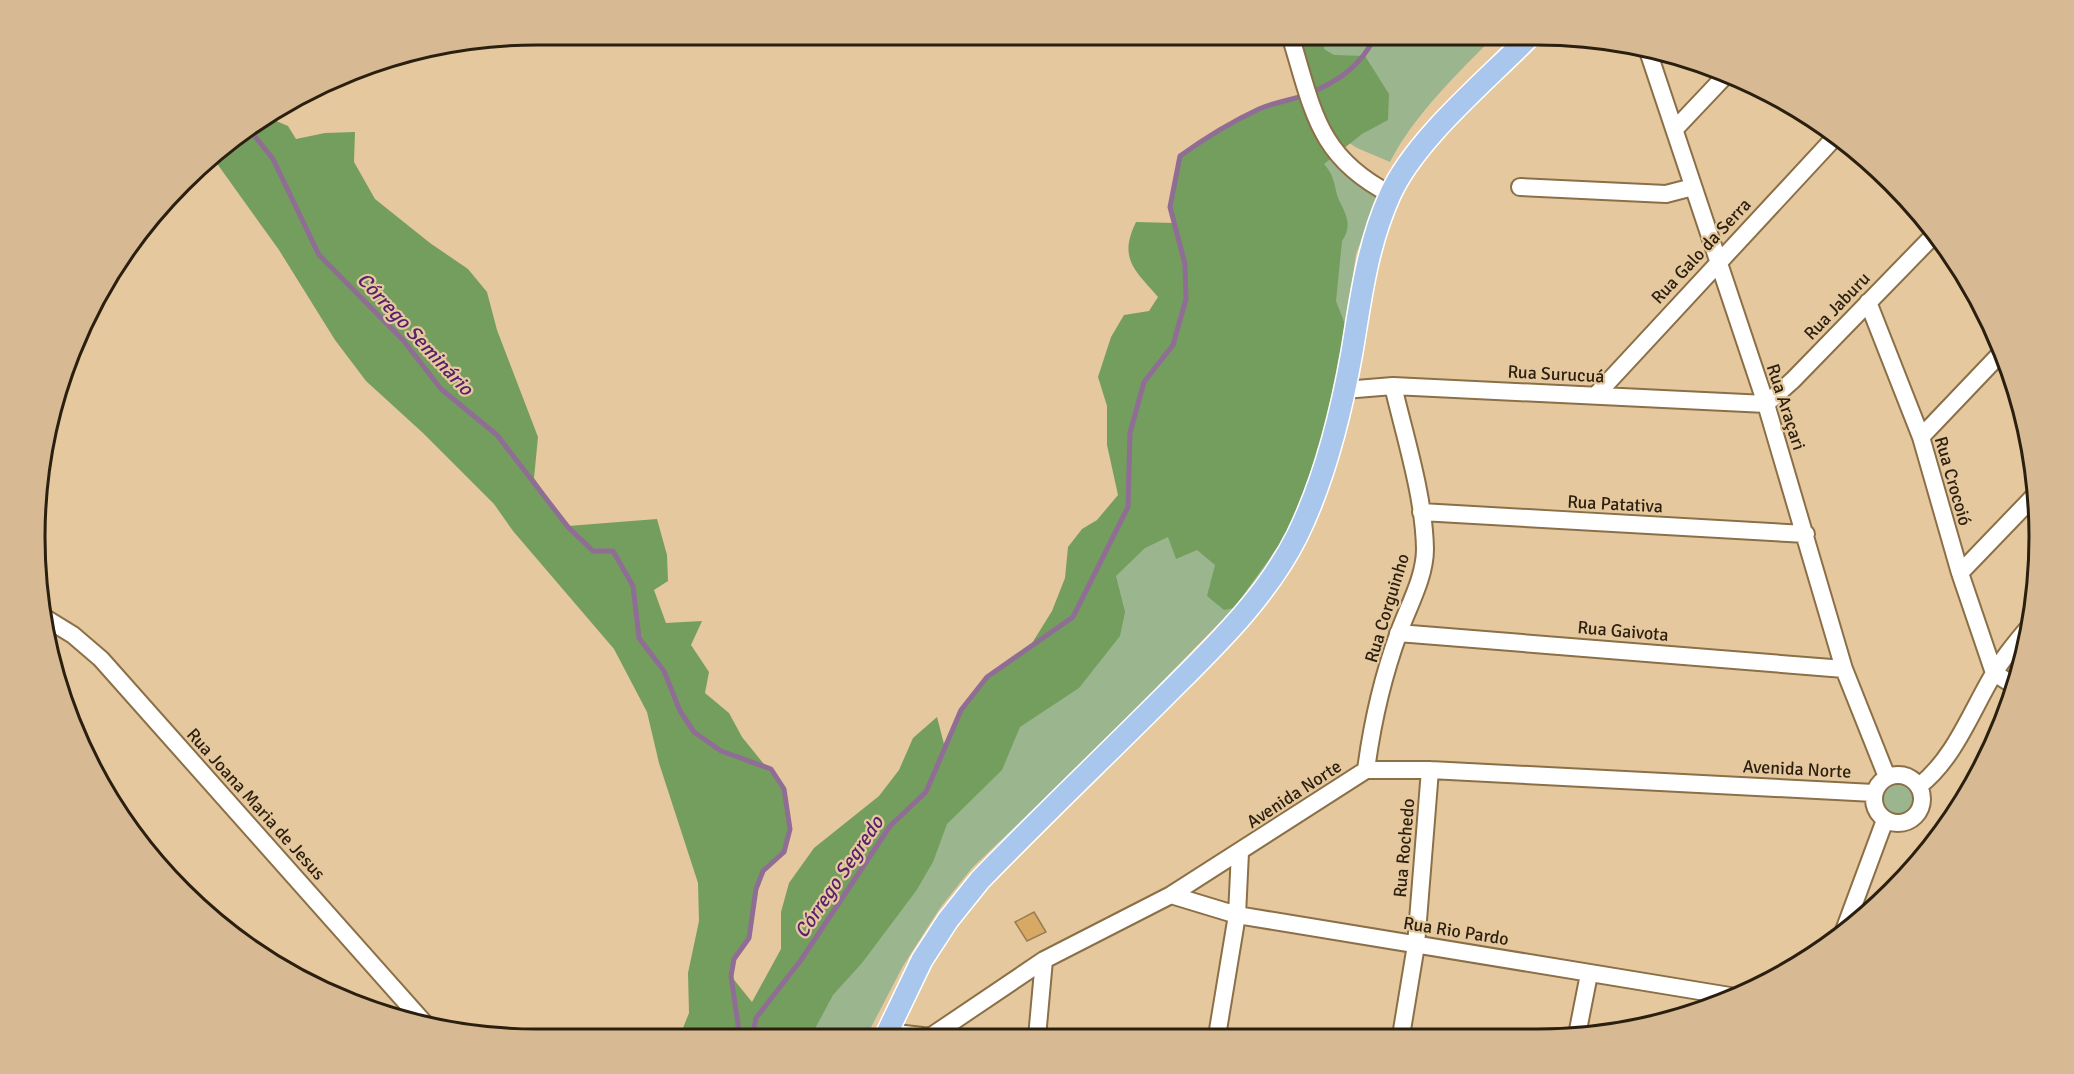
<svg xmlns="http://www.w3.org/2000/svg" width="2074" height="1074" viewBox="0 0 2074 1074" font-family="Signika,sans-serif">
<rect width="100%" height="100%" fill="#e6c89e"/>
<!-- green -->
<path fill="#9bb68e" d="M1329 35H1495C1456 76 1416 112 1390 162L1357 148 1329 130H1318L1380 192 1356 254 1346 327 1303 493 1267 565 1234 608 1101 744 972 868 940 908 903 966 866 1037 752 1038 756 1018 926 792 961 710 987 677 1029 648 1128 507 1185 264 1170 207 1180 156 1212 133 1305 95 1293 56Z
M2027 640 2018 680 2002 670Z
M1883 800a15 15 0 1 1 30 0a15 15 0 1 1-30 0Z"/>
<!-- forest -->
<path fill="#749e5e" d="M1296 35H1323L1324 49 1334 55 1365 56 1389 94 1388 120 1362 134 1324 164C1337 179 1333 187 1340 202 1347 216 1352 227 1342 241L1336 301 1346 327 1336 382 1320 447 1287 534 1234 608 1224 610 1207 596 1215 565 1197 550 1176 559 1168 537 1145 548 1116 576 1125 612 1120 636 1079 688 1020 727 1002 770 947 824 933 862 916 891 862 963 833 995 810 1038H679L689 1013 688 973 699 921 698 883 659 763 647 712 614 649 513 531 494 504 423 433 366 381 335 340 279 250 213 158 231 139 269 118 288 126 296 139 325 133 355 132 354 162 375 199 430 243 468 269 487 292 497 330 538 437 534 478 568 526 657 519 667 555 668 581 654 590 666 623 702 621 691 645 709 672 705 693 729 713 742 737 784 789 790 829 784 852 763 871 756 889 749 938 734 959 731 976 752 1002 781 949V912L789 883 814 848 879 796 899 770 913 738 937 717 944 744 961 710 987 677 1029 648 1052 611 1065 578 1068 547 1082 529 1097 520 1118 495 1107 445V406L1098 377 1111 337 1124 315 1149 311 1158 297C1135 270 1118 259 1136 222L1175 223 1170 207 1180 156C1221 127 1262 108 1309 92Z"/>
<g fill="none" stroke-linecap="round" stroke-linejoin="round">
<!-- stream -->
<path stroke="#906d95" stroke-width="5" d="M249 129 273 159 319 255 403 340 441 389 497 435 568 527 593 551H613L633 586 639 638 664 671 680 711 694 732 721 751 771 769 784 789 790 829 784 852 763 871 756 889 749 938 734 959 731 976 740 1038
M752 1038 756 1018 801 960 890 826 926 792 961 710 987 677 1073 617 1128 507 1130 433 1144 382 1173 345 1186 299 1185 264 1170 207 1180 156C1205 138 1231 122 1259 109 1275 102 1292 100 1308 94 1339 81 1361 66 1376 35"/>
</g>
<!-- building -->
<path fill="#d8a964" stroke="#987c54" stroke-width="1.5" d="M1034 912 1046 932 1027 941 1015 922Z"/>
<g fill="none" stroke-linecap="round" stroke-linejoin="round">
<!-- minor casing -->
<g stroke="#8b6f47" stroke-width="20">
<path id="minor" d="M1290 35C1313 108 1316 156 1390 194
M1647 48 1766 404 1844 669 1887 777
M1675 129 1727 74
M1520 187 1666 194 1693 187
M1868 302 1921 437 1960 573 1994 673 2015 686
M1344 390 1393 386 1766 404 1793 380 1935 234
M1596 395 1837 135
M1921 437 2002 352
M1421 512 1806 534
M1960 573 2036 494
M47 619 73 635 101 659 427 1026
M1398 633 1844 669
M1366 770C1372 724 1383 676 1399 632 1409 605 1425 577 1425 549 1424 496 1405 437 1393 386
M1874 799a24 24 0 1 1 48 0a24 24 0 1 1-48 0Z
M1919 786C1954 759 1971 712 1993 675 2003 658 2016 642 2029 627
M1171 895 1237 915 1736 997
M1842 936 1885 820
M887 1032 931 1037
M1577 1035 1589 974
M1217 1036 1237 915 1240 852
M1401 1036 1416 945 1430 770
M930 1037 1044 960 1171 895 1366 770H1430L1874 793
M1037 1037 1044 960"/>
</g>
<!-- major casing -->
<g stroke="#fff" stroke-width="24">
<path id="major" d="M885 1037 922 960 948 920 980 880C1040 818 1103 758 1165 696 1213 648 1266 598 1297 536 1325 479 1341 414 1352 352 1361 298 1367 246 1390 195 1415 139 1487 80 1530 36"/>
</g>
<!-- minor -->
<use href="#minor" stroke="#fff" stroke-width="16"/>
<!-- major -->
<use href="#major" stroke="#a9c6ec" stroke-width="21"/>
</g>
<g text-anchor="middle" dominant-baseline="central" stroke-width="4.5" stroke-linejoin="round" paint-order="stroke">
<!-- street labels -->
<g font-size="18" fill="#2b1f0f" stroke="#e6c89e">
<text transform="translate(1701 251) rotate(-47)">Rua Galo da Serra</text>
<text transform="translate(1837 306) rotate(-46)">Rua Jaburu</text>
<text transform="translate(1556 374) rotate(3)">Rua Surucuá</text>
<text transform="translate(1786 407) rotate(72)">Rua Araçari</text>
<text transform="translate(1953 481) rotate(74)">Rua Crocoió</text>
<text transform="translate(1615 504) rotate(3)">Rua Patativa</text>
<text transform="translate(1387 608) rotate(-73)">Rua Corguinho</text>
<text transform="translate(1623 631) rotate(5)">Rua Gaivota</text>
<text transform="translate(1797 769) rotate(3)">Avenida Norte</text>
<text transform="translate(1294 794) rotate(-33)">Avenida Norte</text>
<text transform="translate(256 804) rotate(48)">Rua Joana Maria de Jesus</text>
<text transform="translate(1404 848) rotate(-85)">Rua Rochedo</text>
<text transform="translate(1456 931) rotate(9)">Rua Rio Pardo</text>
</g>
<!-- water labels -->
<g font-size="20" font-style="italic" fill="#57206c" stroke="#e6c89e">
<text transform="translate(415 334) rotate(47)">Córrego Seminário</text>
<text transform="translate(839 877) rotate(-56)">Córrego Segredo</text>
</g>
</g>
<!-- crop -->
<path d="M0 0H2074V1074H0ZM537 45H1537A492 492 0 0 1 2029 537V537A492 492 0 0 1 1537 1029H537A492 492 0 0 1 45 537V537A492 492 0 0 1 537 45Z" fill="#d7ba93" fill-rule="evenodd"/>
<path fill="none" stroke="#2b1f0f" stroke-width="3" d="M537 45H1537A492 492 0 0 1 2029 537V537A492 492 0 0 1 1537 1029H537A492 492 0 0 1 45 537V537A492 492 0 0 1 537 45Z"/>
</svg>
